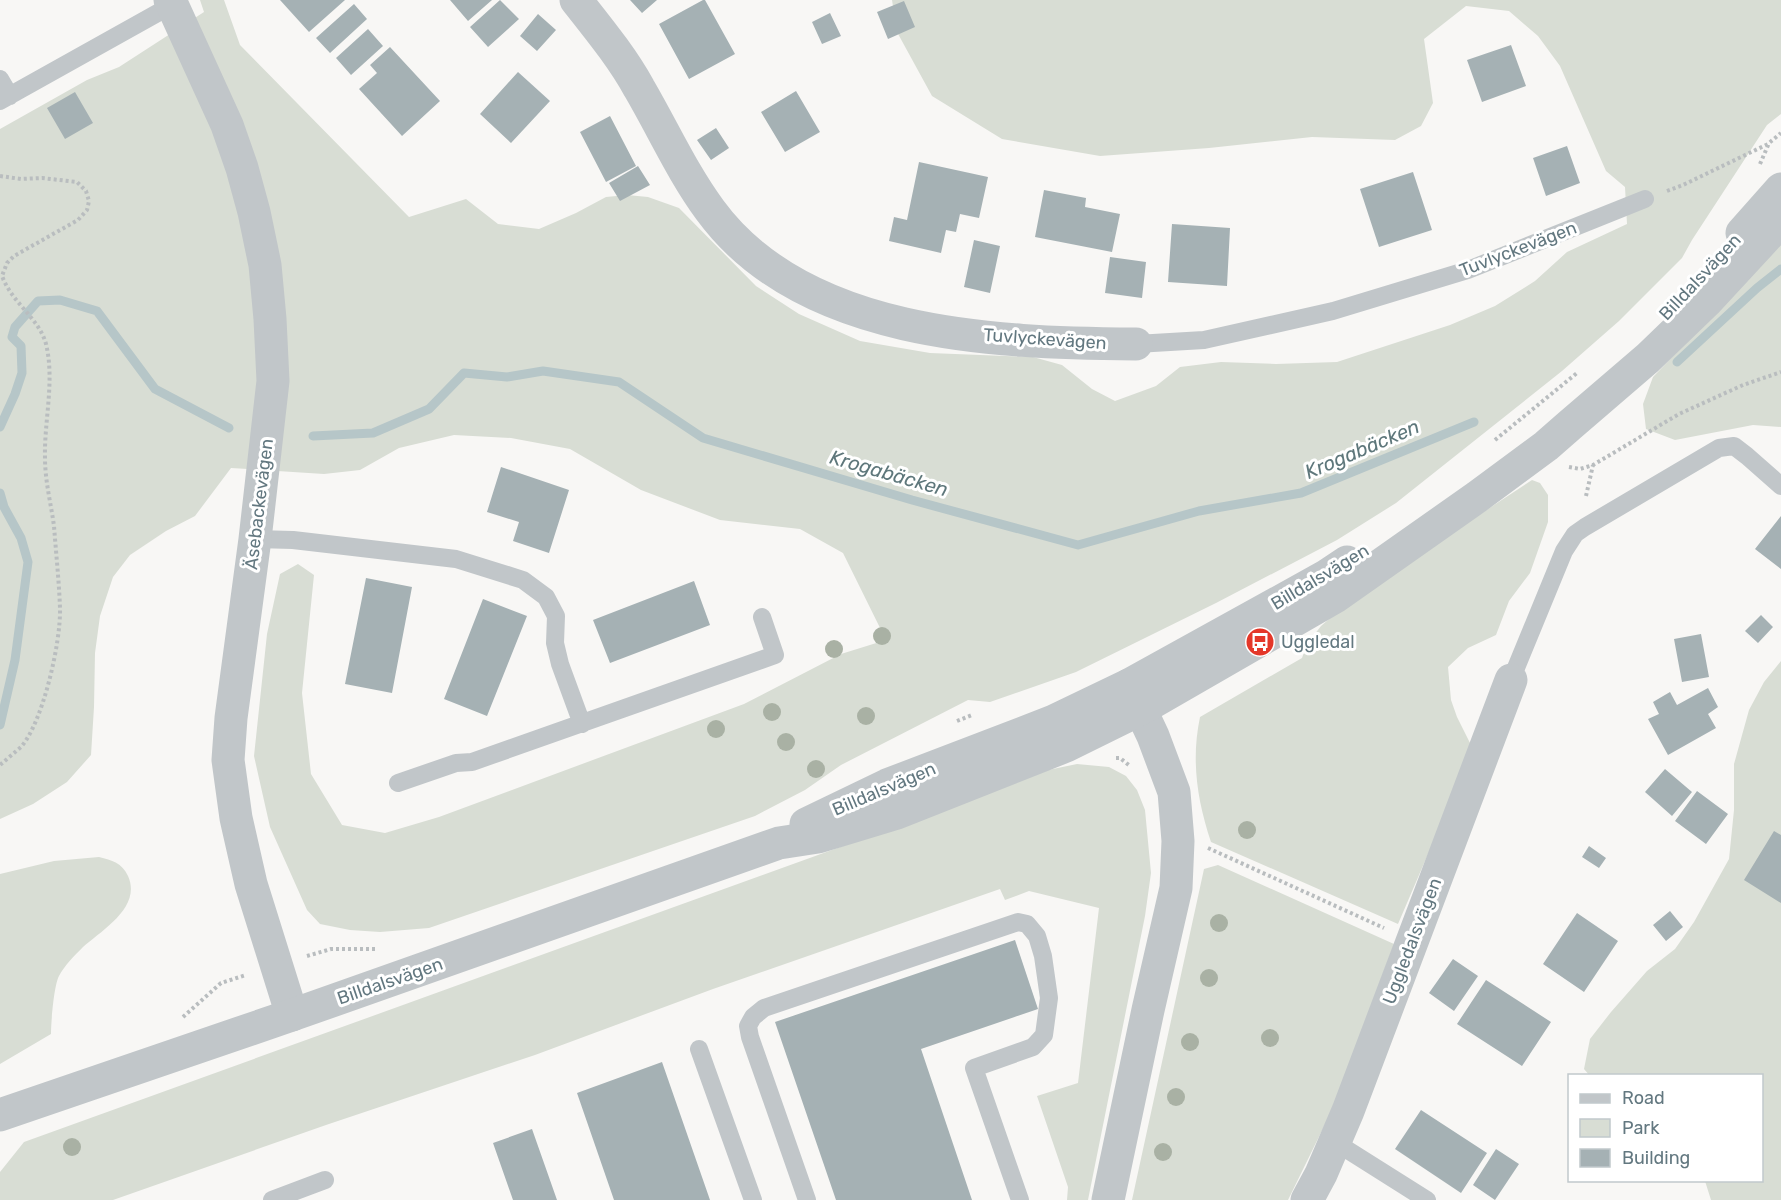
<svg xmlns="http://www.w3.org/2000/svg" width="1781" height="1200" viewBox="0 0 1781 1200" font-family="Rubik,sans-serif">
<rect width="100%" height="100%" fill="#f8f7f5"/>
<!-- green -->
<path fill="#d8ddd4" d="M200 0H224L240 45 409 217 466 199 498 224 539 229 576 213 606 197 627 195 648 197 679 208 756 286 799 314 860 341 930 353 1033 357 1062 365 1092 389 1115 401 1156 386 1180 367 1221 362 1276 364 1337 362 1450 325 1495 306 1535 281 1567 252 1627 224 1625 187 1606 171 1560 66 1538 36 1509 11 1466 6 1424 39 1433 103 1421 126 1395 140 1312 137 1209 148 1100 156 1002 139 932 96 897 32 892 0H1781V114L1767 125 1692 240 1682 258 1619 321 1562 371 1396 503 1337 540 1216 603 1076 672 990 702 968 700 841 765 805 790 755 816 429 928 380 932 350 930 320 924 307 910 270 827 254 756 267 634 280 574 298 564 314 575 302 693 311 774 342 825 385 833 439 817 744 704 841 654 886 640 843 553 800 529 720 520 641 490 570 449 511 438 454 435 399 448 360 470 324 474 231 468 195 516 166 531 130 555 113 577 100 616 95 653 94 707 91 755 67 782 33 804 0 819V129L87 80 119 67 204 12Z
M1781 244V427L1753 425 1675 440 1646 429 1643 404 1653 377Z
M1532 480 1540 483 1548 495V522L1530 573 1509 601 1496 635 1468 648 1448 667 1451 700 1457 717 1473 749 1398 924 1211 842C1197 800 1191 760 1200 717L1302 658 1307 644 1321 626 1353 598Z
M1781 661V1200H1711L1705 1181 1762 1180V1076H1590L1584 1069 1590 1039 1611 1012 1647 971 1675 949 1694 922 1729 859 1734 810V764L1749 710 1764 682Z
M1077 764 1109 767 1126 776 1137 790 1145 810 1151 873 1145 916 1088 1200H1067L1068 1187 1037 1096 1078 1083 1099 908 1029 891 1005 900 1000 889 713 989 535 1055 326 1125 113 1200H0V1172L24 1142 995 791 1048 770Z
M99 857C112 860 122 863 128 876 142 907 102 930 83 947 75 955 64 966 59 976 54 985 51 1022 51 1034L0 1064V874L54 861Z
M1218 865 1394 944 1332 1110 1288 1200H1132L1204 869Z"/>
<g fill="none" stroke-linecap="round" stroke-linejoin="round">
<!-- stream -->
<path stroke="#b6c6c8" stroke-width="9" d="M1677 362 1757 288 1781 269
M0 427 15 394 22 373 21 346 12 337 15 327 38 301 60 300 97 311 155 389 229 428
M313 436 373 433 429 409 464 373 507 377 543 371 619 382 703 438 912 500 1078 545 1199 511 1301 493 1474 422
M0 493 4 507 21 538 28 562 15 660 0 725"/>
</g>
<!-- building -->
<path fill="#a5b1b4" d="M280 0H345L309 32Z
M450 0H492L468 21Z
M500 0 519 19 488 47 470 27Z
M630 0H657L642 13Z
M703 0H705L735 54 689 79 659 24Z
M904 1 915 27 888 39 877 12Z
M354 4 367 19 330 53 316 38Z
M830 13 841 36 822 44 812 22Z
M538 14 556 30 537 51 520 36Z
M368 29 383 46 351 75 336 58Z
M1511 45 1526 86 1482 102 1467 60Z
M390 47 440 101 402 136 359 89 377 73 370 65Z
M518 72 550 101 511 143 480 114Z
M796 91 820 132 785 152 761 112Z
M75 92 93 123 65 139 47 108Z
M610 116 636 166 606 182 580 132Z
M716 128 729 148 711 160 697 140Z
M1567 146 1580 183 1546 196 1533 158Z
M919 162 988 177 979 218 960 214 956 232 946 230 941 253 889 241 894 217 907 220Z
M638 166 650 185 620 201 609 183Z
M1413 172 1432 230 1379 247 1360 189Z
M1044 190 1086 198 1085 207 1120 214 1112 252 1035 237Z
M1172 224 1230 228 1227 286 1168 282Z
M974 240 1000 246 990 293 964 287Z
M1110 257 1146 262 1142 298 1105 293Z
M501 467 569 490 549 553 513 541 519 522 487 512Z
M1781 516V569L1755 549Z
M366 578 412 587 392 693 345 684Z
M694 581 710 625 610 663 593 620Z
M483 599 527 616 487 716 444 699Z
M1761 615 1773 627 1758 643 1745 631Z
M1701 634 1709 677 1682 682 1674 639Z
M1708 688 1718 707 1708 714 1716 728 1668 755 1648 719 1659 714 1653 702 1670 692 1677 705Z
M1665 769 1692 792 1672 816 1645 792Z
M1697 791 1728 814 1706 844 1675 821Z
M1774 831 1781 835V903L1744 880Z
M1589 846 1606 858 1599 868 1582 857Z
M1670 911 1683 927 1666 941 1653 925Z
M1577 913 1618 941 1584 992 1543 964Z
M1015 940 1038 1009 921 1049 972 1200H836L775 1022Z
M1453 959 1478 976 1454 1011 1429 993Z
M1486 980 1551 1022 1522 1066 1457 1024Z
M662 1062 710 1200H614L577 1093Z
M1421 1110 1487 1153 1461 1193 1395 1149Z
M532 1129 557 1200H513L493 1143Z
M1496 1149 1519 1164 1495 1200 1473 1185Z"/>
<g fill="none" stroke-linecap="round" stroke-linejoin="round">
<!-- path -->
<path stroke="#b9bdbf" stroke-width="4" stroke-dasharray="3 3" stroke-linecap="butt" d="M1760 164 1769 143 1781 133
M0 176 21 179 42 178 77 182 86 191 89 201 87 210 78 220 14 256 7 263 2 276C12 303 39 318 46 344 55 381 44 421 45 458 45 481 51 504 54 526 56 553 59 581 60 608 61 642 43 722 21 747 14 753 7 759 0 765
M1667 191 1683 185 1768 144
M1495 440 1577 373
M1569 467 1580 469 1593 465 1679 414 1743 385 1781 372
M1586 496 1593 465
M957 721 972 715
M1116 758H1120L1130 766
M1208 848 1384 928
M307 956 331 949H377
M183 1017 221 983 246 975"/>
<!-- service -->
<path stroke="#c1c6c9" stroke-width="18" d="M0 79 10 96
M0 101 172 5
M1136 344 1204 340 1333 311 1468 270 1645 199
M255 539 293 540 456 559 523 580 546 597 556 616 555 643 560 664 582 724
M1511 680 1564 551 1575 534 1585 527 1719 448 1734 446 1747 456 1781 486
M398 783 456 763 472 762 775 655 762 617
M699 1049 753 1200
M1335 1142 1427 1200
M272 1200 325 1180
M807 1200 750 1037 748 1026 753 1017 764 1008 1018 922 1027 924 1037 936 1043 956 1049 998 1044 1035 1033 1047 974 1068 1020 1200"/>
<!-- minor -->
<path stroke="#c1c6c9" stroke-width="33" d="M170 0 227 125 242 168 254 212 265 265 270 319 273 381 255 539 231 718 228 760 236 818 251 884 292 1015
M576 0C598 28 622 57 639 88 663 129 682 172 710 210 802 336 994 343 1136 344
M1108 1200 1148 1010 1176 888 1178 841 1174 792 1153 736 1129 685
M1307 1200 1321 1174 1348 1111 1511 680"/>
<!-- tertiary -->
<path stroke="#c1c6c9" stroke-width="33" d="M1742 233 1781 189
M806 824 887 785 1054 721 1129 685 1326 576 1347 562
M0 1115 292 1015 779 843 818 837 897 813 1066 746 1141 709 1335 597 1477 497 1546 446 1570 425 1648 358 1706 302 1781 221"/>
</g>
<!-- trees -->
<g fill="#a9b1a4">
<circle cx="882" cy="636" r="9"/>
<circle cx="834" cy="649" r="9"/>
<circle cx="772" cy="712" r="9"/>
<circle cx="866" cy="716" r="9"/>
<circle cx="716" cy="729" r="9"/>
<circle cx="786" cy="742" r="9"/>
<circle cx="816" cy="769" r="9"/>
<circle cx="1247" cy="830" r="9"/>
<circle cx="1219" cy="923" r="9"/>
<circle cx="1209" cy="978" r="9"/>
<circle cx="1270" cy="1038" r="9"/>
<circle cx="1190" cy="1042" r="9"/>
<circle cx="1176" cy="1097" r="9"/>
<circle cx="72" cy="1147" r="9"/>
<circle cx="1163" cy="1152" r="9"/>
</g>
<!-- icons -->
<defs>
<g id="bus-disc" transform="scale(1.5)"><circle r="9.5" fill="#e43729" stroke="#fff"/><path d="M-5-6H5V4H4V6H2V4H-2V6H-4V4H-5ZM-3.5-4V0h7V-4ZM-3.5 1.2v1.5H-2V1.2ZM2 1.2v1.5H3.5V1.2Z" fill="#fff"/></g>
</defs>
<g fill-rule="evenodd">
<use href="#bus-disc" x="1260" y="642"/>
</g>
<g text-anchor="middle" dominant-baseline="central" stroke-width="6" stroke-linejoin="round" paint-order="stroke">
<!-- street labels -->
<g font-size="18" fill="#637880" stroke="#fff">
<text transform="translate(1518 249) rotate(-21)">Tuvlyckevägen</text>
<text transform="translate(1700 277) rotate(-47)">Billdalsvägen</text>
<text transform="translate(1045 339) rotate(4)">Tuvlyckevägen</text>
<text transform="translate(259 504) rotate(-83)">Äsebackevägen</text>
<text transform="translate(1320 577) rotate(-31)">Billdalsvägen</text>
<text transform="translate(884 789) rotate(-23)">Billdalsvägen</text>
<text transform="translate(1412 941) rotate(-69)">Uggledalsvägen</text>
<text transform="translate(390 981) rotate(-19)">Billdalsvägen</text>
</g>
<!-- poi labels -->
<g font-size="18" fill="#637880" stroke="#fff" text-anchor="start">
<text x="1281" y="642">Uggledal</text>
</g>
<!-- water labels -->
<g font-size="20" font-style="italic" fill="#5e777b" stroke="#fff">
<text transform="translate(1362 449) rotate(-23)">Krogabäcken</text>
<text transform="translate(889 473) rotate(16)">Krogabäcken</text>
</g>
</g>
<!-- legend -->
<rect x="1568" y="1074" width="195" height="108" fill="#ffffff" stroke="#c1c9cc" stroke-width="1.5"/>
<rect x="1580" y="1094" width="30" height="9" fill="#c1c6c9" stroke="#c1c9cc" stroke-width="1.5"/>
<text x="1622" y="1104" font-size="18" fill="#637880">Road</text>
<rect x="1580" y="1119" width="30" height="18" fill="#d8ddd4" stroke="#c1c9cc" stroke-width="1.5"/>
<text x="1622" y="1134" font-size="18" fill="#637880">Park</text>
<rect x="1580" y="1149" width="30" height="18" fill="#a5b1b4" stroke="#c1c9cc" stroke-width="1.5"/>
<text x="1622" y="1164" font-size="18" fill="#637880">Building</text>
</svg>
